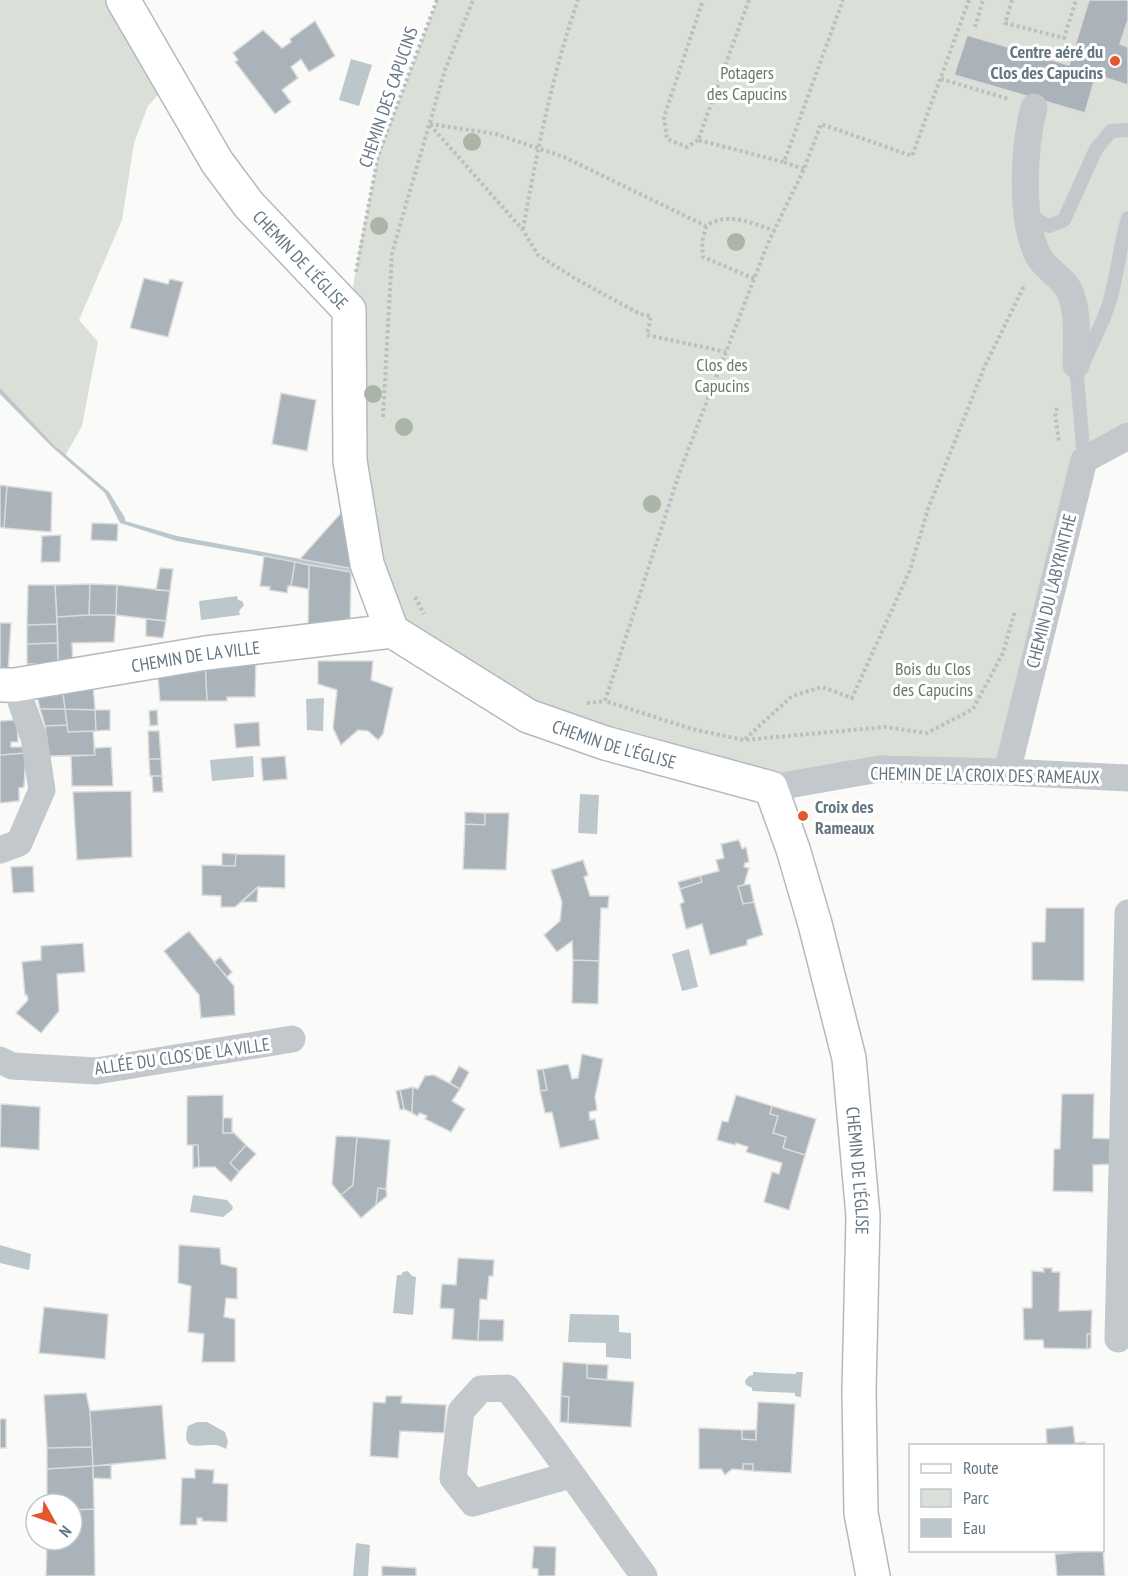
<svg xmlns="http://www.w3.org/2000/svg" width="1128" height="1576" viewBox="0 0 1128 1576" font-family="'PT Sans Narrow',sans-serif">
<rect width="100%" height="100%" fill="#fafaf8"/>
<!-- green -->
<path fill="#dadfd7" d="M0 0H110L162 90 148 106 134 143 122 220 79 320 98 342 82 426 65 456 0 389Z
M437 0H1128V436L1083 460 1007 772 771 788 605 743 392 631 367 564 349 310 361 240 378 156Z"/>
<!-- water -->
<path fill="#bbc7cb" d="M351 59 372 65 359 106 339 100Z
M0 388 54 445 109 492 125 518V521L177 536 354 569 355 571 351 572 177 541 120 523 105 493 52 447 0 394Z
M237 596 238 600 242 601 244 605 239 611 240 615 201 620 199 601Z
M324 698 323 731 307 730 306 699Z
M253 756 254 777 212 781 210 760Z
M580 794 599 795 597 834 578 833Z
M689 949 698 987 682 991 672 954Z
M193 1195 227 1200 233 1207 232 1210 223 1217 190 1212Z
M0 1245 31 1254 29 1270 0 1263Z
M408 1271 412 1276 416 1277 413 1315 393 1313 397 1275H401L403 1272Z
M570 1314 619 1315V1332L631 1333V1359L606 1357V1343L568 1342Z
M753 1372 796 1374V1372H803L801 1397 795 1396V1393L752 1391V1388L746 1385 745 1381 749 1376 753 1375Z
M197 1422H207L225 1432 228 1442 226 1449C221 1447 217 1444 212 1445 195 1445 181 1451 188 1426Z
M356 1543 370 1545 368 1576H353Z"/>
<!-- building -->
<path fill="#aab3b9" stroke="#dcdcda" stroke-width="1.5" d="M1089 0H1128V20L1120 44 1128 47V85L1096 75 1085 113 954 75 967 35 1069 65Z
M315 21 335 56 309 72 301 59 291 67 298 78 282 90 291 102 275 114 235 62 238 60 233 53 263 30 282 48 291 42 290 39Z
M144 278 168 284 170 279 183 282 168 337 130 328Z
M281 393 316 400 307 451 272 444Z
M0 485 7 486 4 528 0 527Z
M7 486 52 492 51 532 4 528Z
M341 513 354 569 300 559Z
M92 523 118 524 117 541 91 540Z
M61 535 60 562H41L42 536Z
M264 556 295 562 291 586H288L287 593 269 590 270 587 260 586Z
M295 562 309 565V589L291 586Z
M309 565 351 572 350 629 308 633Z
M160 568 173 569 170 591 156 590Z
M90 584 117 585 116 615H89Z
M90 584 89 615 57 617 55 585Z
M28 585H55L57 624 27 625Z
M117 585 170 591 166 621 116 615Z
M89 615H116L114 642 72 643 73 666H58L57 617Z
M146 619 166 621 163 638 146 636Z
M0 623H11L8 672H0Z
M57 624 58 643 27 644V625Z
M58 643V664H27V644Z
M256 656 255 697H227V701H207L205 658Z
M205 658 207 701H160L157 667Z
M318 661H373L371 680 393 688 383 734 378 740 368 731 358 730 341 745 333 728 337 690 318 684Z
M93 684 95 710 65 709 62 685Z
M62 685 65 709H40L35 687Z
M40 709H65L67 725 45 726Z
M65 709 95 710 96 731 68 732Z
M95 710H110V730L96 731Z
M157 710 158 725 150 726 149 711Z
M17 720 18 742H11V747H26V753L0 755V721Z
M259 722 260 746 236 748 234 724Z
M67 725 68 732 93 731 95 755 49 756 45 726Z
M148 731H159L161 759H149Z
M111 747 113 786H72L71 756 95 755 94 748Z
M26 753 24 787 19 788V801L0 803V755Z
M285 756 287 779 263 781 261 758Z
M149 759H161L162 776H150Z
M152 776H162L163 792H153Z
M131 791 132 857 77 860 73 792Z
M465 812 485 813V825L465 824Z
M485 813H509L506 870 463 869 465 824 485 825Z
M739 840 742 849 746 847 749 862 745 863 744 867 749 868 744 885 738 886 743 904 754 902 763 935 747 940V945L710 955 702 924 686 929 680 904 684 902 680 889 702 882 700 876 719 871 716 860 724 858 721 844Z
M222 853 236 854 235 866H222Z
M236 854 285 855V888L258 887 235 907H221V896L202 895V865L235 866Z
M583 860 588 875 584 877 590 896H609L608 908H601L599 961 573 960 572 941 557 952 544 935 560 921 562 902 551 870Z
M33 866 34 892 13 893 11 867Z
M700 876 702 882 680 889 678 882Z
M750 884 754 902 743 904 738 886Z
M258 887 257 902H242Z
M1046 908H1084V981L1032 980V942H1045Z
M189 931 234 986 235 1015 201 1018 199 995 164 951Z
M83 943 85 972 57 974 59 1011 41 1033 16 1013 28 1000 27 995H25L22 962 41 960V946Z
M220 957 232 972 227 977 214 962Z
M573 960 599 961 598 1004 572 1003Z
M582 1054 603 1059 595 1097 597 1110 589 1112 590 1120 595 1119 599 1139 560 1148 552 1112 545 1113 540 1091 547 1090 543 1069 568 1064 572 1079 578 1078Z
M459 1066 469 1072 460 1089 450 1083Z
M543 1069 547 1090 540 1091 537 1070Z
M434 1075 460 1089 452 1101 465 1109 451 1132 425 1119 427 1116 420 1113 417 1116 412 1113 413 1087 418 1089 425 1076Z
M413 1087 412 1113 404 1109 400 1090Z
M400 1090 404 1109 400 1110 396 1091Z
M1062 1094H1094L1093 1138 1113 1139 1112 1164 1093 1165V1192L1053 1191 1054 1149H1060Z
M223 1095V1133H234L246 1145 230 1163 239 1172 231 1182 215 1167H199L198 1145H187V1096Z
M736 1095 772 1106 770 1114 778 1116 773 1133 786 1137 783 1148 805 1155 789 1210 764 1202 772 1172 779 1174 782 1163 746 1152 748 1147 736 1143 735 1145 717 1140 722 1121 728 1122Z
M1 1104 40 1107 39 1150 0 1147Z
M772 1106 816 1119 805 1155 783 1148 786 1137 773 1133 778 1116 770 1114Z
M223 1118H232V1133H223Z
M336 1136 357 1137 353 1185 341 1195 332 1184Z
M357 1137 390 1140 386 1189 378 1188 376 1205 361 1218 341 1195 353 1185Z
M193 1145H198L199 1167 193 1168Z
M246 1145 256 1154 239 1172 230 1163Z
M378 1188 386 1189 387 1196 376 1205Z
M179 1245 220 1248 221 1264 237 1268V1299L226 1298 224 1317 235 1319V1362H202L204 1334 188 1332 191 1286 178 1283Z
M458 1258 494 1260 493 1276H489L487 1300 480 1299 478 1341 452 1339 454 1309 440 1308 442 1284 456 1285Z
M1043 1268H1052V1272H1060L1059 1311 1092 1310 1091 1334H1087V1349L1044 1348 1043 1340H1024L1023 1308H1032V1271L1044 1272Z
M44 1307 108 1314 105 1359 39 1353Z
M479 1319 504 1320 503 1341H478Z
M1087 1334H1091V1348L1087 1349Z
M563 1362 587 1364V1378L634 1382 631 1427 568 1423 569 1397 561 1396Z
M587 1364 608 1365 607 1380 587 1378Z
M86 1393 90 1411 92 1447 47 1448 44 1395Z
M386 1396H402L401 1403 446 1405 444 1433 400 1431 398 1458 370 1456 373 1402 385 1403Z
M561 1396 569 1397 568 1423 560 1422Z
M758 1402 795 1404 791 1473 753 1471V1464H743V1470L732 1469 725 1475 721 1469H699V1428L742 1430V1439L756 1440Z
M162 1405 166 1459 93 1466 90 1411Z
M0 1419H6V1448H0Z
M1073 1426 1075 1443 1085 1442V1446H1047L1046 1429Z
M742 1430H756V1440L742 1439Z
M92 1447 93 1466 47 1469V1448Z
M743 1464H753V1471L743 1470Z
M111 1465V1479L93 1478V1466Z
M93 1466 94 1509 72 1510V1504H47V1469Z
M195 1469 214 1470 213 1483 228 1484 227 1522 202 1521V1518H197V1525H180L182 1478H195Z
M94 1509 95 1576H46L47 1540H72V1510Z
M534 1546 556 1547 555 1576H538V1569L532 1568Z
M1103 1549 1105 1576H1057L1055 1554 1102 1550Z
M382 1566 416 1568V1576H382Z"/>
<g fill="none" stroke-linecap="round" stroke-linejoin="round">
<!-- secondary casing -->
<g stroke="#b3babf" stroke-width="36">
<g id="secondary">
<path id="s1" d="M123 0 217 162 249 205 349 310 350 461 367 564 392 631 528 716 605 743 771 788 793 849 815 924 849 1058 863 1216 859 1392 861 1513 873 1576"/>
<path id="s2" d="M0 685H15L206 653 392 631"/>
</g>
</g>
<!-- path -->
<path stroke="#bbbfc2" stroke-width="4" stroke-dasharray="3 3" stroke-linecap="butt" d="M749 0 698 140 784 162
M969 0 912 156 821 124 804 169 768 243 680 471 605 701 692 729 744 740 884 727 927 733 973 709 1003 653 1015 611
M1012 0 1005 23 1064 38 1076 0
M975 27 983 0
M941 79 1009 99
M430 124 496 134 564 157 706 226C727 211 752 223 775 231
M430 125 523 230 538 255 576 279 640 314 651 316 647 335 726 352
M698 140 687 147 667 139 664 117 703 0
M804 169 784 162 843 0
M706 226 702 243 703 257 755 279
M523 229C537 153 552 74 578 0
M356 272 378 156 437 0
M1057 408 1055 413 1059 442
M383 417 392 253 445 70 473 0
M415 597 424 614
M587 703 605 701
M745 739 792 696 822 687 852 698 910 570 928 509 984 368 1025 284"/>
<!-- lane -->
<path stroke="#c3c8cc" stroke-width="14" d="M1031 210 1037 220 1049 226 1064 220 1096 149 1111 131 1128 130
M1083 364C1092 342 1104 322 1110 300 1118 273 1120 244 1128 218
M1076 365 1084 460"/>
<!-- street -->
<path stroke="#c3c8cc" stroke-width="27" d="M1034 107C1024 146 1019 221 1039 257 1045 267 1057 275 1065 284 1080 302 1076 342 1076 365
M1007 772 1084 460 1128 436
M771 788 879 769 1007 772 1128 778
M0 850 19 843 42 790 34 738 15 685
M0 1060 12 1066 96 1071 292 1039
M1118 1339 1128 913
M570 1475 473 1503 453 1478 461 1411 481 1389 507 1388C555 1448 598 1513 644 1576"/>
<!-- secondary -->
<use href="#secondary" stroke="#fff" stroke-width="33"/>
</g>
<!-- trees -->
<g fill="#aab4a7">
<circle cx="472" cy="142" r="9"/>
<circle cx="379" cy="226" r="9"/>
<circle cx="736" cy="242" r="9"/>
<circle cx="373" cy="394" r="9"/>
<circle cx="404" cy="427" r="9"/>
<circle cx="652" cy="504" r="9"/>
</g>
<!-- markers -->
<g fill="#e4572e" stroke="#fff" stroke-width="2">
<circle cx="1115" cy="61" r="6"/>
<circle cx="803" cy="816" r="6"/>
</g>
<g text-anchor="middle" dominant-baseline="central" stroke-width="6" stroke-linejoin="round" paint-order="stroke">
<!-- poi labels -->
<g font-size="18" font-weight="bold" fill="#657683" stroke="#fff" text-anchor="end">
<text x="1103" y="51">Centre aéré du<tspan x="1103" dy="21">Clos des Capucins</tspan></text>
<text x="815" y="806" text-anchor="start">Croix des<tspan x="815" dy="21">Rameaux</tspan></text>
</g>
<!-- park labels -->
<g font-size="18" fill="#687a64" stroke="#fff">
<text x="747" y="72">Potagers<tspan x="747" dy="21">des Capucins</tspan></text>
<text x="722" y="364">Clos des<tspan x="722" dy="21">Capucins</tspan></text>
<text x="933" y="668">Bois du Clos<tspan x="933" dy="21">des Capucins</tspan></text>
</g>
<!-- street labels -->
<g font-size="18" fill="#657683" stroke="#fff">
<text transform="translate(388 97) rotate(-71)">CHEMIN DES CAPUCINS</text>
<text stroke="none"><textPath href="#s1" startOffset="316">CHEMIN DE L'ÉGLISE</textPath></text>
<text transform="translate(1051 591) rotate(-76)">CHEMIN DU LABYRINTHE</text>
<text stroke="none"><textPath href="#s2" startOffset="198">CHEMIN DE LA VILLE</textPath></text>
<text stroke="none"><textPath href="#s1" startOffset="964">CHEMIN DE L'ÉGLISE</textPath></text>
<text transform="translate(985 775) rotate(1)">CHEMIN DE LA CROIX DES RAMEAUX</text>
<text transform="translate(182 1056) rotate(-8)">ALLÉE DU CLOS DE LA VILLE</text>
<text stroke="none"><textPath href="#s1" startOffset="1521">CHEMIN DE L'ÉGLISE</textPath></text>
</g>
</g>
<!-- legend -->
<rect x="909" y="1444" width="195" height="108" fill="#ffffff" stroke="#c1c8cd" stroke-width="1.5"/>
<rect x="921" y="1464" width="30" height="9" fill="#ffffff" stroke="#c1c8cd" stroke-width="1.5"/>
<text x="963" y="1474" font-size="18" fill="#657683">Route</text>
<rect x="921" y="1489" width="30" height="18" fill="#dadfd7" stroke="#c1c8cd" stroke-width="1.5"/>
<text x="963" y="1504" font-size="18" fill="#657683">Parc</text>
<rect x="921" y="1519" width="30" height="18" fill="#bbc7cb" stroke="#c1c8cd" stroke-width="1.5"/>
<text x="963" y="1534" font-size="18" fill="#657683">Eau</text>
<!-- north arrow -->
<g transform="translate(54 1522) rotate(130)"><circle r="28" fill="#ffffff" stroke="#c1c8cd" stroke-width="1.5"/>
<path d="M0-4.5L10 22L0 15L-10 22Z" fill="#e4572e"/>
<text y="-9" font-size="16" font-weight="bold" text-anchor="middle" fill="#657683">N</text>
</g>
</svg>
